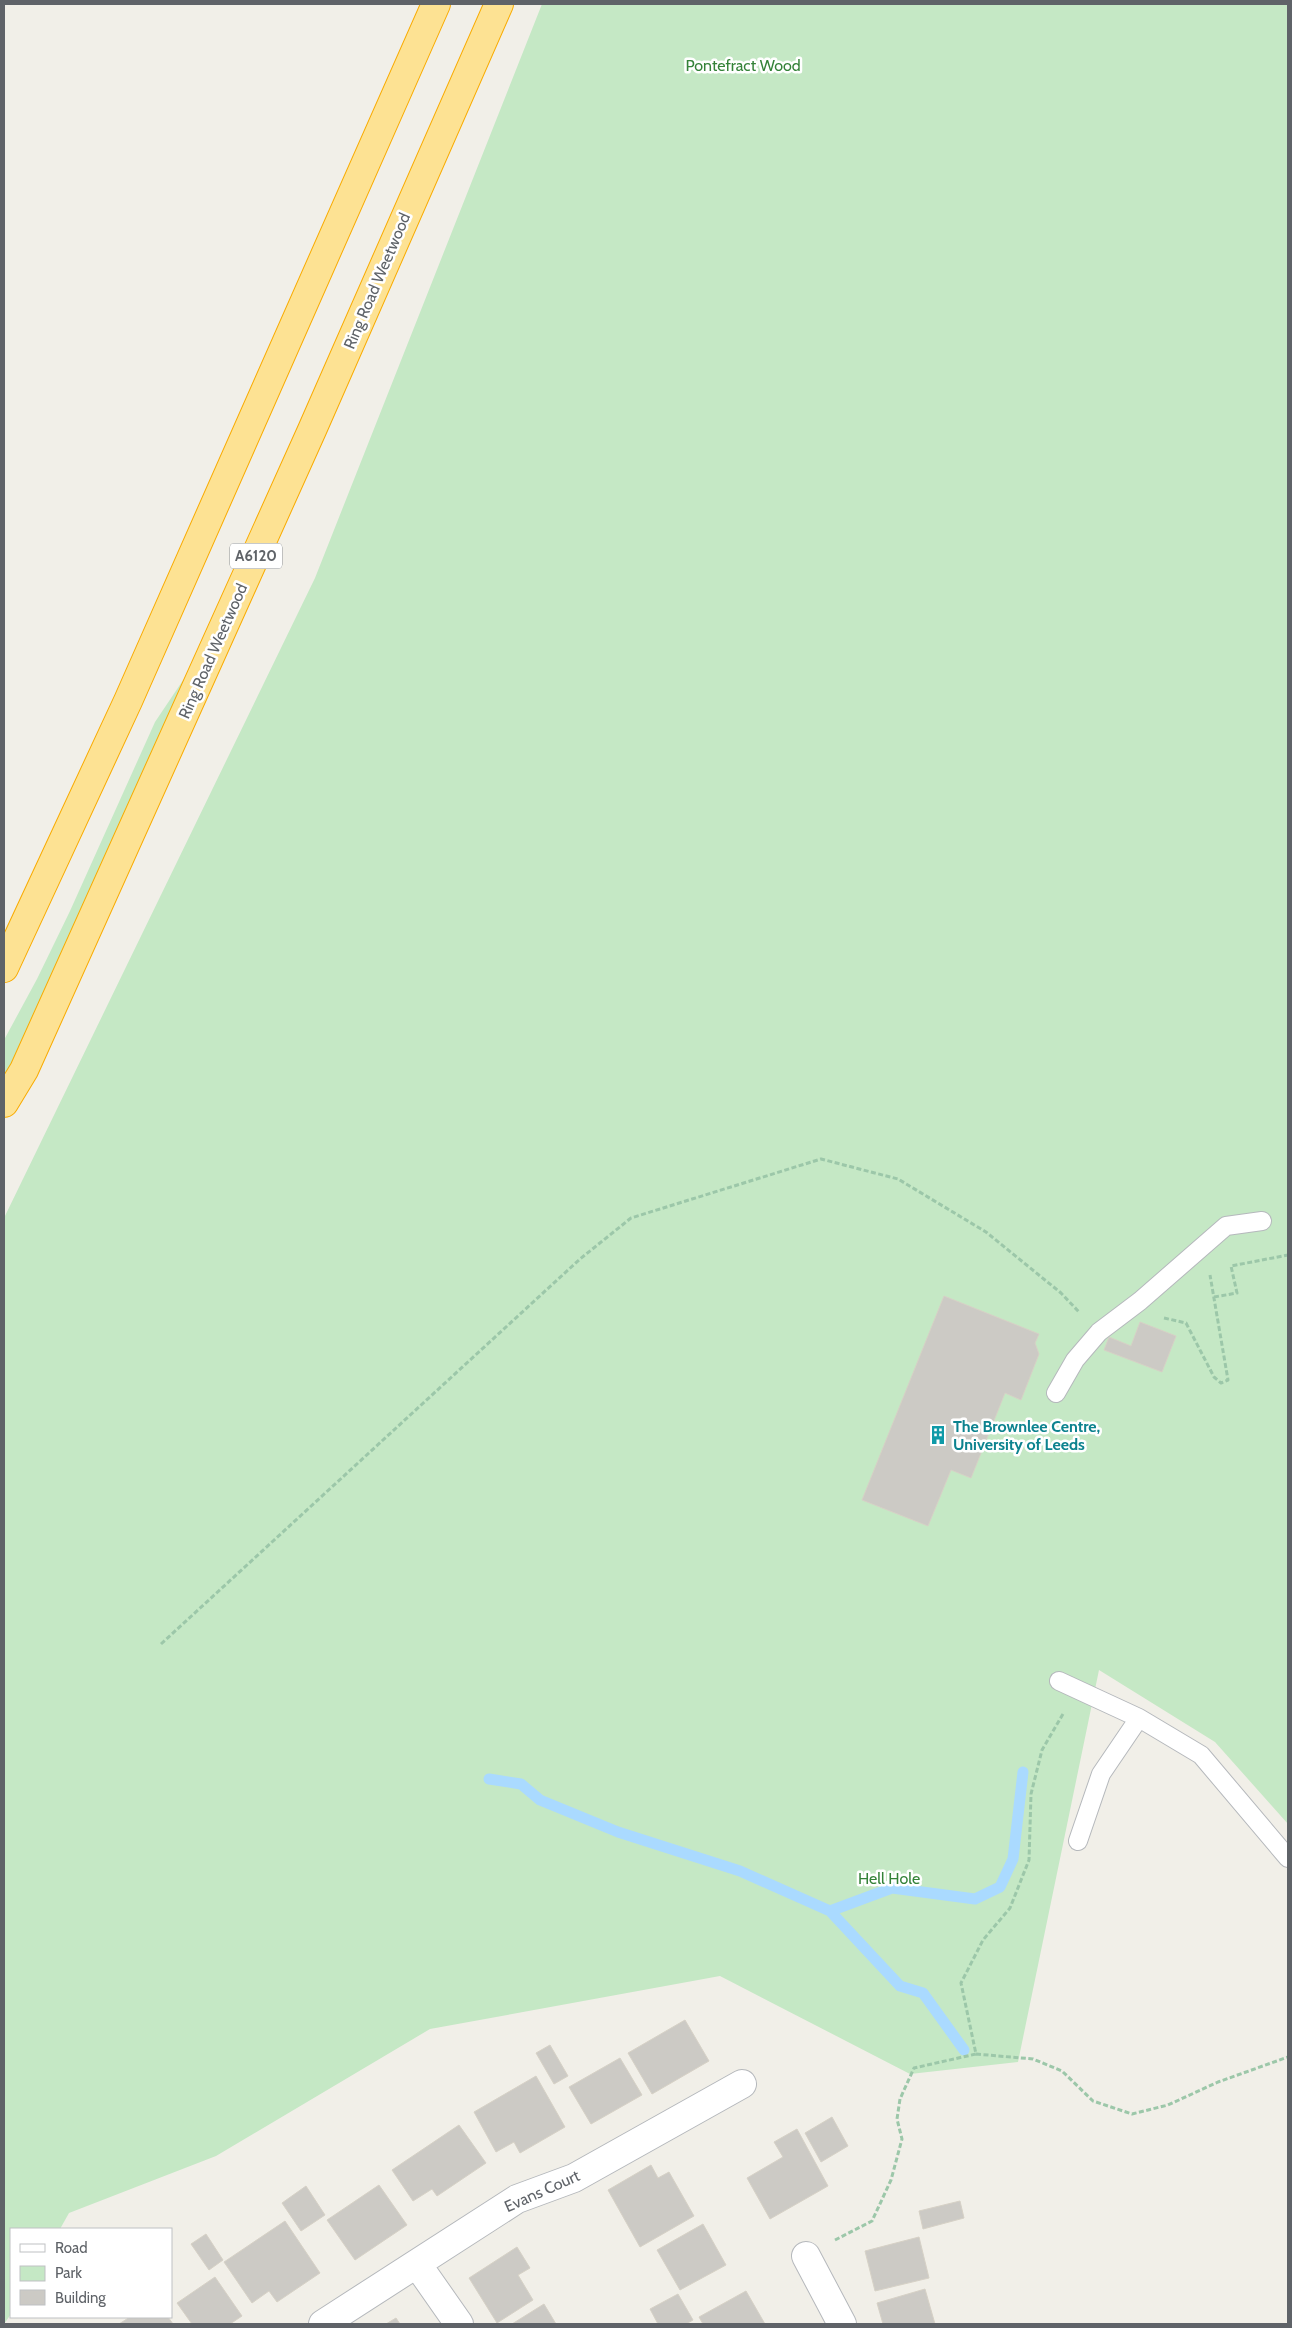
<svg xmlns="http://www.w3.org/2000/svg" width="1292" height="2328" viewBox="0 0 1292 2328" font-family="Cabin,sans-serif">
<rect width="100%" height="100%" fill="#f1efe8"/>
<!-- green -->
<path fill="#c5e8c5" d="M542 4H1288V1824L1215 1742 1099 1670 1018 2062 910 2074 720 1976 430 2029 216 2156 69 2213 60 2229H11V2314L4 2324V1218L315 578Z
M216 631 41 1008 4 1078V1040L37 979 70 911 155 722Z"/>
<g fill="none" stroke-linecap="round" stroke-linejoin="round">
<!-- stream -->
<path stroke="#aadaff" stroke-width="11" d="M489 1779 521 1784 540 1800 618 1832 740 1871 830 1911 892 1888 975 1899 1000 1887 1013 1859 1023 1772
M830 1911 900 1986 923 1993 964 2050"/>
</g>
<!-- building -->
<path fill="#cccac5" stroke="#d6d1c6" d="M944 1296 1039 1334 1035 1343 1039 1354 1021 1400 1005 1393 971 1478 951 1470 928 1526 862 1500Z
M1140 1322 1176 1336 1162 1372 1104 1350 1109 1337 1131 1346Z
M685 2020 709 2061 652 2094 628 2053Z
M550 2045 568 2076 554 2084 536 2053Z
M620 2058 642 2095 591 2124 569 2087Z
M536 2076 565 2127 520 2153 514 2142 496 2152 474 2112Z
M832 2117 848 2146 821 2162 805 2133Z
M459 2125 486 2163 437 2196 432 2189 413 2201 392 2170Z
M797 2129 828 2186 770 2219 747 2178 783 2157 774 2142Z
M651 2165 658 2178 669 2172 694 2216 640 2247 608 2190Z
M379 2185 407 2225 355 2260 327 2220Z
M306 2186 325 2215 301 2231 282 2203Z
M960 2201 964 2218 923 2229 919 2211Z
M285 2221 320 2273 277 2302 269 2291 252 2303 224 2262Z
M703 2224 726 2265 680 2290 657 2250Z
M206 2234 223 2260 209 2270 191 2244Z
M919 2237 929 2278 875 2291 865 2251Z
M517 2247 530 2268 518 2275 533 2300 497 2323 469 2278Z
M215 2277 242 2316 230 2324H192L177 2303Z
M925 2289 935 2324H883L877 2303Z
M746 2291 765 2324H703L699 2317Z
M678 2294 693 2320 686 2324H658L650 2309Z
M544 2304 556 2324H512Z
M130 2317H168L173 2324H119Z
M396 2318 400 2324H386Z"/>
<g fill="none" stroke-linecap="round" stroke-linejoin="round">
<!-- lane casing -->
<g stroke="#b5b8bc" stroke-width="20">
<path id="lane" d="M1056 1393 1075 1360 1099 1332 1140 1301 1226 1226 1262 1221
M1059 1681 1139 1718
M1078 1841 1101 1774 1139 1718 1201 1755 1288 1858"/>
</g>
<!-- street casing -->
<g stroke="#b5b8bc" stroke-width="30">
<path id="street" d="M806 2256 842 2324
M417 2264 459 2324
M323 2324 517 2199 574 2178 742 2084"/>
</g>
<!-- highway casing -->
<g stroke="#f9ab00" stroke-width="30">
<path id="highway" d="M4 968 128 701 436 4
M4 1103 24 1070 312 430 499 4"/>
</g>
<!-- path -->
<path stroke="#9cc7a9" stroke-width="3" stroke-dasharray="5 2.5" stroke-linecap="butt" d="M1214 1297 1237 1293 1231 1266 1288 1255
M1164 1318 1186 1323 1214 1377 1221 1383 1228 1380 1210 1275
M161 1644 580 1259 631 1218 821 1159 898 1179 986 1232 1061 1293 1079 1312
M976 2054 1033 2059 1062 2071 1093 2101 1132 2114 1168 2105 1218 2082 1288 2057
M835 2240 872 2221 891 2180 902 2139 897 2119 900 2099 914 2068 976 2054 961 1983 983 1940 1010 1908 1029 1860 1031 1794 1042 1750 1063 1714"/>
<!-- lane -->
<use href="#lane" stroke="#fff" stroke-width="18"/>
<!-- street -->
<use href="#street" stroke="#fff" stroke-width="28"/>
<!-- highway -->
<use href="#highway" stroke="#fde293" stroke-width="28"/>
</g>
<!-- icons -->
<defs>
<g id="building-bare" transform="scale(1.5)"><path d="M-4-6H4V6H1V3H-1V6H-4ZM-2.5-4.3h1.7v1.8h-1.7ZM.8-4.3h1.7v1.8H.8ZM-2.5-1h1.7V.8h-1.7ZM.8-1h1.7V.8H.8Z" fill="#0f9aa8" stroke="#fff" stroke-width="2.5" paint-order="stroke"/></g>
</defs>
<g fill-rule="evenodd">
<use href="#building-bare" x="938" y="1435"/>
</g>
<g text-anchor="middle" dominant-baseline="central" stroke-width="5" stroke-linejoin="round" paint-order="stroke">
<!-- shield labels -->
<rect fill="#fff" stroke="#8f9295" stroke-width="1" x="230" y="543.5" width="52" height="25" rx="4"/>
<g font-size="15" font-weight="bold" fill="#5f6368">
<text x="256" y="556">A6120</text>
</g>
<!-- park labels -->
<g font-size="16" fill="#348238" stroke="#fff">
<text x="743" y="65">Pontefract Wood</text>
<text x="889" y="1878">Hell Hole</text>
</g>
<!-- street labels -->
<g font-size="16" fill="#5f6368" stroke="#fff">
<text transform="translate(377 281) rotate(-67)">Ring Road Weetwood</text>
<text transform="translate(213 651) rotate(-66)">Ring Road Weetwood</text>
<text transform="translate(542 2191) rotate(-24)">Evans Court</text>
</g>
<!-- culture labels -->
<g font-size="16" font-weight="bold" fill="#0d838f" stroke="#fff" text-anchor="start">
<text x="953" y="1426">The Brownlee Centre,<tspan x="953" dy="18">University of Leeds</tspan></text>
</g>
</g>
<!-- border -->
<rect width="1292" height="2328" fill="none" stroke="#5f6368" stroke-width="10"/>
<!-- legend -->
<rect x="10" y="2228" width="162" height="90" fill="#ffffff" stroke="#bfc1c3"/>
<rect x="20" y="2244" width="25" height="8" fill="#ffffff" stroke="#bfc1c3"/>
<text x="55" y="2253" font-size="15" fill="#5f6368">Road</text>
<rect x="20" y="2266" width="25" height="15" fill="#c5e8c5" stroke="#bfc1c3"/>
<text x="55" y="2278" font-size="15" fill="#5f6368">Park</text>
<rect x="20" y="2290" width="25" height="15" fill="#cccac5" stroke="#bfc1c3"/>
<text x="55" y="2303" font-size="15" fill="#5f6368">Building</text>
</svg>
